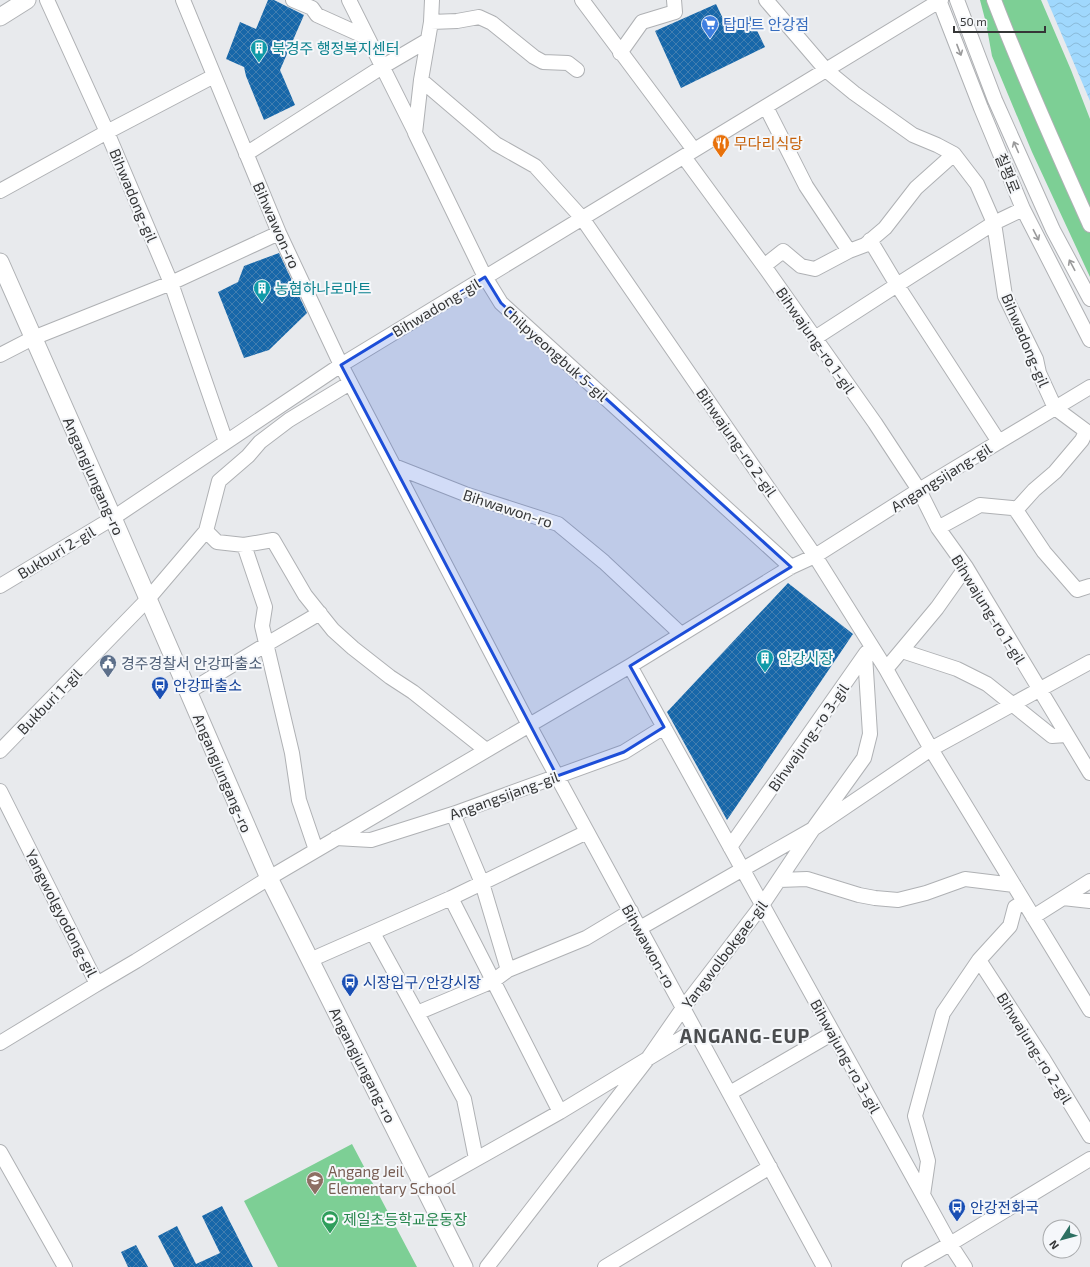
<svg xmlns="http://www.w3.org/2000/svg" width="1090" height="1267" viewBox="0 0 1090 1267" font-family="'Exo 2','Noto Sans KR',sans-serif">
<defs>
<pattern id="water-waves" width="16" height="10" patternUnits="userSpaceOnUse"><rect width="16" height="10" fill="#a0d8fd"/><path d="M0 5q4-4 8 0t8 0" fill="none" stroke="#8abad9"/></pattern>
<pattern id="building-cross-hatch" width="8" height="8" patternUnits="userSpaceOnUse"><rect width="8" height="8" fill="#1767a9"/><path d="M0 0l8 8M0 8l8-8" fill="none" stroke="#427eb0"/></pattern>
</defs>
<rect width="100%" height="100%" fill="#e8eaed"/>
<!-- green -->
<path fill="#7dcf95" d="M980 0H1041L1071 70 1090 119V277L1032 152 992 56 986 23Z
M352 1144 417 1267H278L244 1201Z"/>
<!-- water -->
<path fill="url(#water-waves)" d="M1047 0H1090V101Z"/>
<!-- building -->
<path fill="url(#building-cross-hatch)" d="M268 0H274L304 15 280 70 295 105 264 120 246 76 244 67 226 59 240 22 256 29Z
M716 4 727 27 750 16 765 47 681 88 655 31Z
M279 253 307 313 269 350 244 358 218 292 238 282 244 266Z
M788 583 853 634 727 820 667 712Z
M222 1206 253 1267H174L158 1236 177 1226 196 1264 220 1253 202 1216Z
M136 1245 148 1267H128L121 1252Z"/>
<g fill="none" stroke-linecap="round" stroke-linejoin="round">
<!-- minor casing -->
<g stroke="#afb1b4" stroke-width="16">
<path id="minor" d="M47 0 107 132 171 283 226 442
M183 0 279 233 341 365 529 725 824 1267
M293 0 312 8 317 15 368 38
M349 0 415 132
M432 0 431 22 421 80 415 133 485 277 501 303 791 567
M582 0 694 150
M766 0 826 70 854 93 913 135 937 145 954 154
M939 0 981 108 1023 209 1090 340
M957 0 995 100 1053 230 1090 299
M994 0C1023 76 1057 151 1090 225
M431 22 457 21 479 17 492 23 534 57 543 62 568 63 577 70
M620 53 642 22 675 12 674 0
M421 80 496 144 535 166 582 218 815 556 886 669 931 749 1090 1010
M766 107 806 186 849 251
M246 154 382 67 428 40
M684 157 764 266 875 423 919 490 938 528 966 567 1090 773
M0 191 107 132 214 76
M764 266 783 251 801 266 815 269 849 251 865 245 885 228 916 188 954 154 977 184 994 223 897 285 870 240
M815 338 897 285 999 442
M0 355 33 338 171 283 279 233
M394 466 465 494 558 524 604 562 681 634
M1016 510 1034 490 1055 472 1082 440 1086 431 1055 408 1039 373 1036 359 1005 296 994 223 1023 209
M938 528 980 505 1012 508 1016 510 1044 552 1077 590 1090 586
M206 531 217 542 244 545 273 540 305 595 333 630 353 648 390 677 413 692 486 750
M244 545 265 607 262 626 292 753 299 800 316 850
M0 586 113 518 341 365 941 0
M902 651 957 669 987 684 1052 736 1066 735
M630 666 923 1195 950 1244 965 1267
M886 669 937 608 966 567
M188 692 267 644 320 613
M0 751 148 599 206 531 219 481 248 456 260 442 289 420 350 383
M0 791 97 984 136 961 269 878 630 666 791 567 815 556 919 490 1090 387
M336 838 371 840 453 814 624 752 664 727
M730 847 866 653
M779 880 807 879 859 895 875 898 898 900 926 893 965 879 1014 885
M451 898 560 1112
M1063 898 1090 901
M1033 917 1090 881
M640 928 813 829 931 749 1090 662
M373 933 464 1099 476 1159
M310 960 451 898 587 832
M979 960 1042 1057 1090 1136
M508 970 586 938 631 911
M417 1013 493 981 508 970 482 883 453 814
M0 1043 97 984
M730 1093 833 1033
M0 1152 65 1267
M425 1188 560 1112 695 1030
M923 1195 928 1161 915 1116 943 1013 979 960 1010 926 1015 907 1024 902
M487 1267 649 1057 683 1008 762 905 813 829 864 758 870 734 865 655
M605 1267 770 1167
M909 1267 950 1244 1090 1159"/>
</g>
<!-- major casing -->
<g stroke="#afb1b4" stroke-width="19">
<path id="major" d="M0 17 27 0
M0 262 113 518 269 878 464 1267"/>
</g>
<!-- minor -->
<use href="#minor" stroke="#fff" stroke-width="14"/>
<!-- major -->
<use href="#major" stroke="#fff" stroke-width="17"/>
</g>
<!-- one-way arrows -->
<defs><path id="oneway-shaft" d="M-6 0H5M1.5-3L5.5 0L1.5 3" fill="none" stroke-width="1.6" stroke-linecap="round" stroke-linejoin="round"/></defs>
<g stroke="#9a9a9b">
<use href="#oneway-shaft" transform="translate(959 50) rotate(69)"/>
<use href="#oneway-shaft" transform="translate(1016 147) rotate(-114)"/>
<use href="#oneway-shaft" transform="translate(1036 235) rotate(63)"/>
<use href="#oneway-shaft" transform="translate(1072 265) rotate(-118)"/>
</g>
<!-- marked area -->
<path fill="#1d4ed8" fill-opacity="0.2" stroke="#1d4ed8" stroke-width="3" stroke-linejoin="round" d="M485 277 501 303 791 567 630 666 664 727 624 752 557 776 341 365Z"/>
<!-- icons -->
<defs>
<g id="supermarket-pin" transform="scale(0.9)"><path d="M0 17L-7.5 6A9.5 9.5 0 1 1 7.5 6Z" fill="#3f7fe0" stroke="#f5f7fa"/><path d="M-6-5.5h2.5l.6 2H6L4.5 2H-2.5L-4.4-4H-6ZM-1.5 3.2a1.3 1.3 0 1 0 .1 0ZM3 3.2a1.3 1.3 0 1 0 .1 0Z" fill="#fff"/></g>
<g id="building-pin" transform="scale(0.9)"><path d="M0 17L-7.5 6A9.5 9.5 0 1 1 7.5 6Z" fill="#0f9aa8" stroke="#f5f7fa"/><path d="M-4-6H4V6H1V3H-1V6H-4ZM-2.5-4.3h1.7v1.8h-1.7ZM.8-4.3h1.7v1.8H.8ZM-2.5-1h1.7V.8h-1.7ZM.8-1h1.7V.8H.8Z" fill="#fff"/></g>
<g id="restaurant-pin" transform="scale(0.9)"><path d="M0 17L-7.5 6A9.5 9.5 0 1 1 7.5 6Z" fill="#e8710a" stroke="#f5f7fa"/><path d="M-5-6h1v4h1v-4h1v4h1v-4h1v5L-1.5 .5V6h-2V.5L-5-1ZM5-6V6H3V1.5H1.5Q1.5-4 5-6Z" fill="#fff"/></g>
<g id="civic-pin" transform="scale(0.9)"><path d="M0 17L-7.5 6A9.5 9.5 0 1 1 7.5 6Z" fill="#5c6f8a" stroke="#f5f7fa"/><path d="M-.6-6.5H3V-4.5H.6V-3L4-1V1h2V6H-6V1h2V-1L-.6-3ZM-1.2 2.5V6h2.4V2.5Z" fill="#fff"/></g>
<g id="bus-pin" transform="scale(0.9)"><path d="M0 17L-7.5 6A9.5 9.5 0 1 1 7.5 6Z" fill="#1a4fb4" stroke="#f5f7fa"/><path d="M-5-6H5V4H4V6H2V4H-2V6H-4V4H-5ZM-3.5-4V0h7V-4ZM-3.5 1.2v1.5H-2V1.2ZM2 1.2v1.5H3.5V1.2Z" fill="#fff"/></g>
<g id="school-pin" transform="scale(0.9)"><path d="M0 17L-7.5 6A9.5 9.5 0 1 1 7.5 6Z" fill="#8d6e63" stroke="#f5f7fa"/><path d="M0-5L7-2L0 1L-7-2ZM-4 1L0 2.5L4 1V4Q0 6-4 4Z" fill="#fff"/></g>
<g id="stadium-pin" transform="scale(0.9)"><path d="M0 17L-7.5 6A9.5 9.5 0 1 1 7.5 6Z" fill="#2e9e5b" stroke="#f5f7fa"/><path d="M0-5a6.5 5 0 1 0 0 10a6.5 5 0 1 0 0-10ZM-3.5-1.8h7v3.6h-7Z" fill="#fff"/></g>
</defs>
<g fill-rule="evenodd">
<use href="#supermarket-pin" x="710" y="24"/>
<use href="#building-pin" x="259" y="48"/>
<use href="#restaurant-pin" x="721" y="143"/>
<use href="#building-pin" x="262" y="288"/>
<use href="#building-pin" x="765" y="658"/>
<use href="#civic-pin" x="108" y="663"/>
<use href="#bus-pin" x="160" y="685"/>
<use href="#bus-pin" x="350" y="982"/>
<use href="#school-pin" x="315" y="1180"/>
<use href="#bus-pin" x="957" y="1207"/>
<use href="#stadium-pin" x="330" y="1219"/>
</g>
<g text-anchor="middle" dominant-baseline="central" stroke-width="4" stroke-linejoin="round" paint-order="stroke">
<!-- shop labels -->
<g font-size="15" fill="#366cbe" stroke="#f5f7fa" text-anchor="start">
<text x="723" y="24">탑마트 안강점</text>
</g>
<!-- culture labels -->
<g font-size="15" fill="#0d838f" stroke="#f5f7fa" text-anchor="start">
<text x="272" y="48">북경주 행정복지센터</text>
<text x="275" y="288">농협하나로마트</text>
<text x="778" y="658">안강시장</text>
</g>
<!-- food labels -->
<g font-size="15" fill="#c56008" stroke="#f5f7fa" text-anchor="start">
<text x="734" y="143">무다리식당</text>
</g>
<!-- street labels -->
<g font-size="15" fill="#353637" stroke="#f5f7fa">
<text transform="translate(1008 173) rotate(68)">칠평로</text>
<text transform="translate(134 195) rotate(67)">Bihwadong-gil</text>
<text transform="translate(277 225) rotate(66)">Bihwawon-ro</text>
<text transform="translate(436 307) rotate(-31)">Bihwadong-gil</text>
<text transform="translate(816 340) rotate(55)">Bihwajung-ro 1-gil</text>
<text transform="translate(1026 340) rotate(67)">Bihwadong-gil</text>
<text transform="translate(556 353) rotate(42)">Chilpyeongbuk 5-gil</text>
<text transform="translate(737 442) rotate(55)">Bihwajung-ro 2-gil</text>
<text transform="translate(94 476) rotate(66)">Angangjungang-ro</text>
<text transform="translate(941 477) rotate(-32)">Angangsijang-gil</text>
<text transform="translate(508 508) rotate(18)">Bihwawon-ro</text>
<text transform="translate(56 552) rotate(-31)">Bukburi 2-gil</text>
<text transform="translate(989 609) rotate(58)">Bihwajung-ro 1-gil</text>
<text transform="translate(49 701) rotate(-46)">Bukburi 1-gil</text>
<text transform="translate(808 737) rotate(-55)">Bihwajung-ro 3-gil</text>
<text transform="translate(223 773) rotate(67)">Angangjungang-ro</text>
<text transform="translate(504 795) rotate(-20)">Angangsijang-gil</text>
<text transform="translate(62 913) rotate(63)">Yangwolgyodong-gil</text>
<text transform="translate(649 946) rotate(61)">Bihwawon-ro</text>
<text transform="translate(724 954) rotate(-53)">Yangwolbokgae-gil</text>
<text transform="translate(1035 1048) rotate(58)">Bihwajung-ro 2-gil</text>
<text transform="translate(846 1056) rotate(61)">Bihwajung-ro 3-gil</text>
<text transform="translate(363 1065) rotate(63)">Angangjungang-ro</text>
</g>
<!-- service labels -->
<g font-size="15" fill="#4e5e75" stroke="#f5f7fa" text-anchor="start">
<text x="121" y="663">경주경찰서 안강파출소</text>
</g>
<!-- transit labels -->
<g font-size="15" fill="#164399" stroke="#f5f7fa" text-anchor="start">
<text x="173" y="685">안강파출소</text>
<text x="363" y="982">시장입구/안강시장</text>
<text x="970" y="1207">안강전화국</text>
</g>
<!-- education labels -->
<g font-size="15" fill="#785e54" stroke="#f5f7fa" text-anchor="start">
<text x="328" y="1171">Angang Jeil<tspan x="328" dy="17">Elementary School</tspan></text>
</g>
<!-- leisure labels -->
<g font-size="15" fill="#27864d" stroke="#f5f7fa" text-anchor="start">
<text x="343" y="1219">제일초등학교운동장</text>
</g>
<!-- district labels -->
<g font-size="19" font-weight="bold" letter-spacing="1" fill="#4a4c4e" stroke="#f5f7fa">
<text x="745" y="1035">ANGANG-EUP</text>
</g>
</g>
<!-- north arrow -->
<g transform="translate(1062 1239) rotate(234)"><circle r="19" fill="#f5f7fa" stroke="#a8aaac"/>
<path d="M0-3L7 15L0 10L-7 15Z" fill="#2d7062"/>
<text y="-6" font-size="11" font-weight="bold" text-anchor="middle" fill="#353637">N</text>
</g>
<!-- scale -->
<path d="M954 26v6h91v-6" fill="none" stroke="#353637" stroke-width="2"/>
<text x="960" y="26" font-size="12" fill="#353637" stroke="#f5f7fa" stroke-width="3" paint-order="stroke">50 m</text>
</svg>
